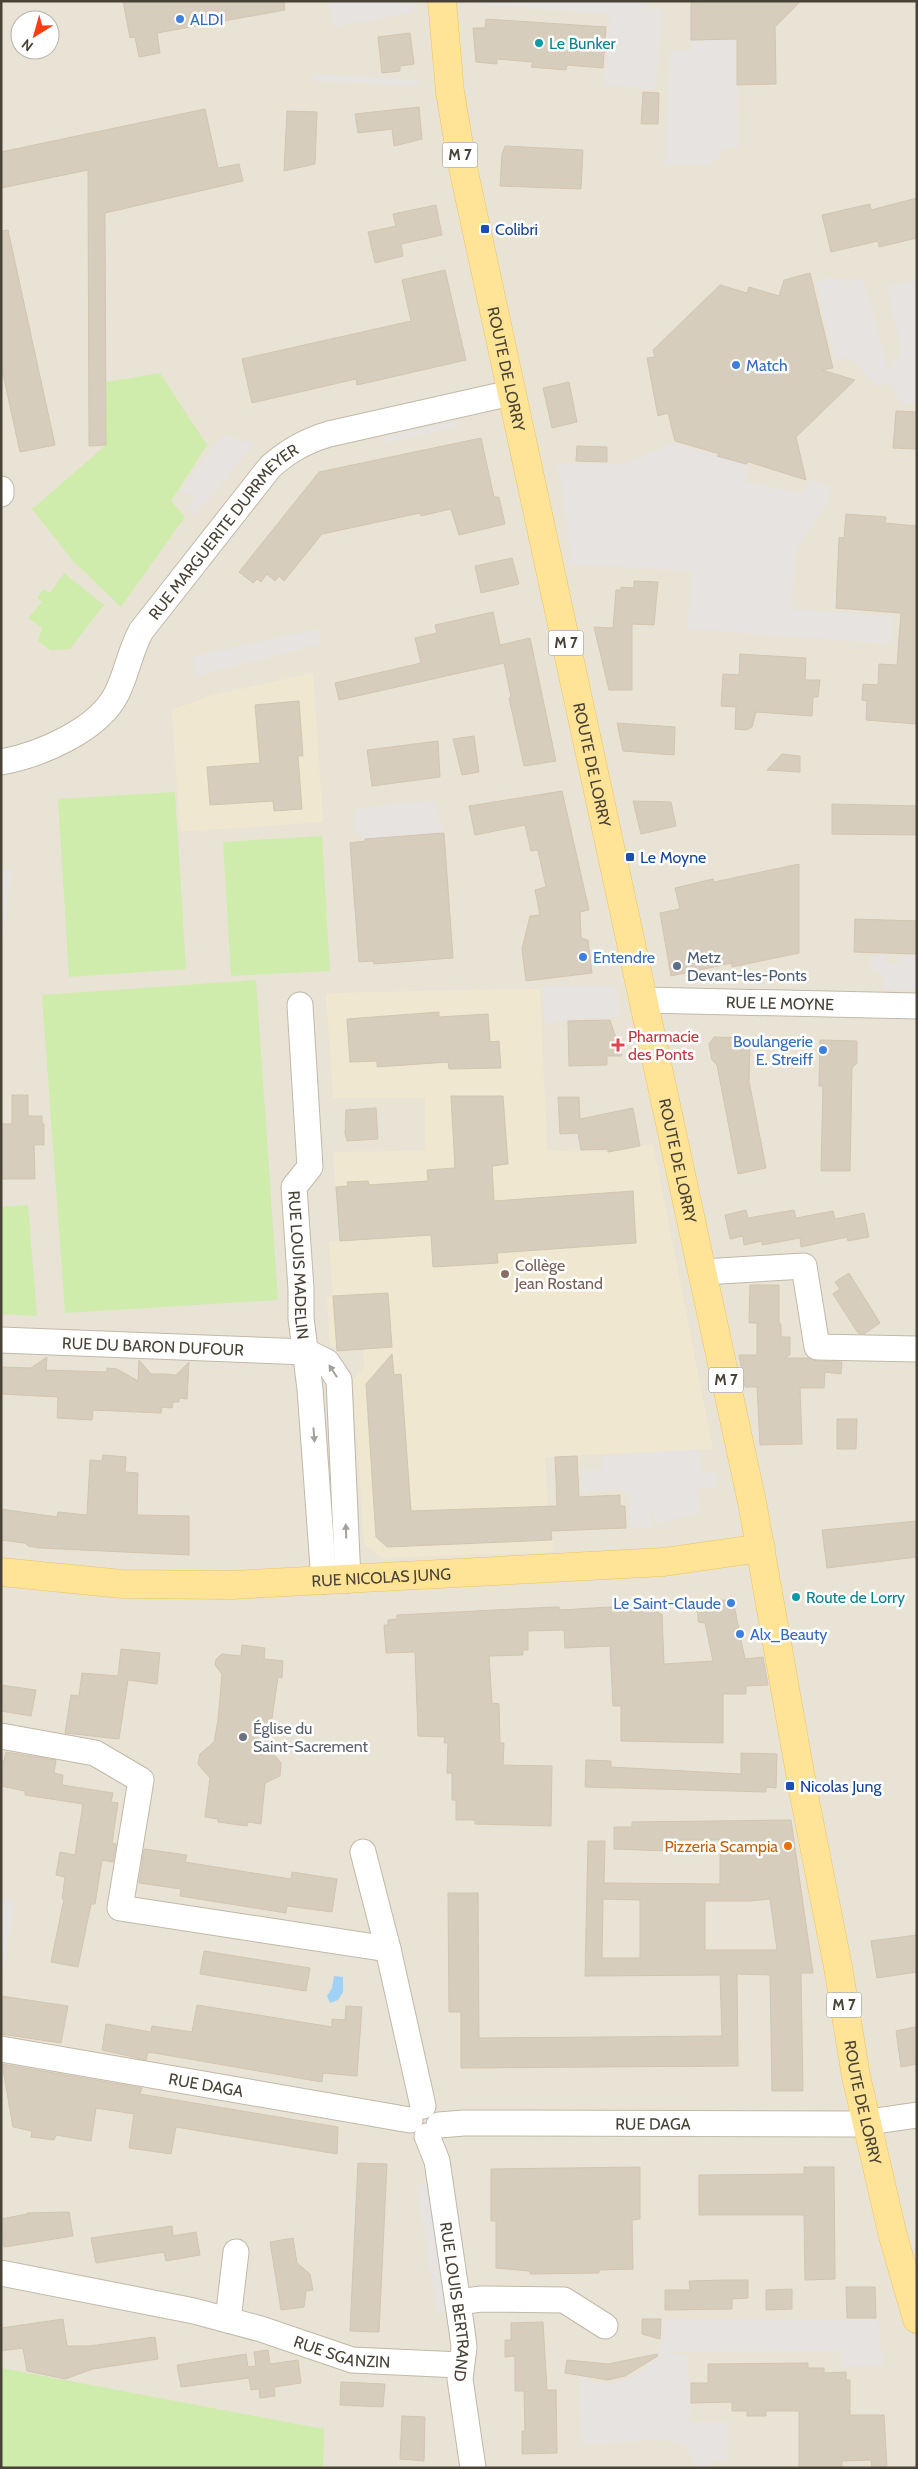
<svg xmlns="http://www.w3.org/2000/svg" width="918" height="2469" viewBox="0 0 918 2469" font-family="Cabin,sans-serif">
<rect width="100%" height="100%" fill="#f5f1e8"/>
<!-- residential -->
<path fill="#e9e3d5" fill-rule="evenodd" d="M1 1H917V2468H1ZM20 20H50V50H20Z"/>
<!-- education -->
<path fill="#efe7d0" d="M313 673 323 822 180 832 172 710 209 696Z
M540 989 547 1151 608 1152 653 1144 713 1449 545 1457 548 1506 552 1509 553 1552 381 1558 364 1544 353 1380 364 1368 363 1350 337 1351V1346H330L327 1297 333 1296 329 1241H340L333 1152 425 1151V1098H333L326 993Z"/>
<!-- green -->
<path fill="#cfecad" d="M160 373 207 445 171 501 185 517 121 607 73 561 32 509 106 445V382Z
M64 573 104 605 70 649 50 650 38 641 42 628 28 618 42 602 37 598 44 589 50 593Z
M175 792 186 969 69 977 58 799Z
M322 836 330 971 231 976 223 842Z
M256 980 278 1300 65 1313 42 995Z
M28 1205 37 1316 1 1314V1207Z
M1 2368 324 2429 323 2468H1Z"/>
<!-- parking -->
<path fill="#e6e3e0" d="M329 1H416L411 13 333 27Z
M471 1H645L644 9H662L656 90 603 85 610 14 472 4Z
M737 39 738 148H722L720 157 708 165H665L670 51H691V40Z
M313 74 419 80V86L313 81Z
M829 278 848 281 863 278 888 369 898 358 901 350 887 287 917 280V405L901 404 891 383 877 386 850 357 835 360 815 282Z
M455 421 457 427 385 443 383 437Z
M223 435 254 444 195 516 187 509 196 496 180 493 189 478Z
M674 443 749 466 745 481 803 494 808 479 832 486 827 504 796 549 791 609 893 616 891 644 687 629 692 571 570 564 567 521 557 463 625 464Z
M318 629 321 644 195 676 192 657Z
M434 800 444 833 365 839 353 829 356 809Z
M1 869 12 870 1 952Z
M876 953 885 954V964L900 963V956H917V990L883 989V977L869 967Z
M541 986H616L620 1017 568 1020 546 1024Z
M699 1449 701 1473 716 1472V1487L700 1488 696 1492 700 1513 656 1524 652 1510H650L653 1527 630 1528 629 1496 626 1492 620 1490 581 1493V1470L602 1469V1456Z
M1 1899 15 1902 3 1971 1 1970Z
M432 2179 450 2309 437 2314 417 2187Z
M663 2319 878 2320 883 2366 841 2367V2351L674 2352 673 2355H688L690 2423H728L727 2461H710L709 2468H694V2461L684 2445 665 2439 582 2445 579 2360 592 2365 590 2381 609 2384 627 2379 643 2370 655 2356 662 2340Z"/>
<!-- water -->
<path fill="#a0d1f6" d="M334 1976 343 1977V1992L338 2000 330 2003 327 1996 332 1988Z"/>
<!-- building -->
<path fill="#d7cdbc" stroke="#d3c5af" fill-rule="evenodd" d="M123 1H284L285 10 157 33 160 53 139 57 135 37 130 38Z
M713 1H801L775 27 776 84 737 85V39L691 40V2Z
M486 19 606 27 603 68 567 65 566 70 531 67 533 62 497 59V64L476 62 473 28H485Z
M410 33 414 64 400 66V71L382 73 378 37Z
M643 92 659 93 658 124H641Z
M419 107 422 139 394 146 392 129 358 133 355 114Z
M205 109 218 168 239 164 243 181 105 213 106 445 89 446 88 170 1 188V152Z
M287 111 317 112 315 164 284 171Z
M505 146 583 150 581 189 500 186 502 154Z
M917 198V238L879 247 878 241 831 252 822 215 870 204 871 210Z
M436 205 442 235 401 244 403 256 375 263 368 232 396 226 393 214Z
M8 230 55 445 20 452 1 365V231Z
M445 270 466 360 357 385 356 379 252 403 242 359 411 321 402 280Z
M810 273 833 368 822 370 855 380 796 437 806 480 749 462 746 464 717 456 720 454 675 441 668 413 658 416 647 358 655 357 653 350 720 285 747 293 749 287 779 296 784 280Z
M569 382 577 422 552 428 543 388Z
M896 411 917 412V449L893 448Z
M481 438 494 497H499L505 524 459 535 451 509 421 516 420 513 322 534 284 581 279 576 275 581 267 574 261 582 257 579 253 583 239 572 319 472Z
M577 446 607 447V462L576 461Z
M846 514 886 517 885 523 917 526V724L866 720 867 701 862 700 863 684 878 685 879 664 897 665 901 613 836 608 839 537 844 538Z
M512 558 519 584 481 593 475 566Z
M634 581 658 582 654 625 632 624V690H609L594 627 613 628 616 590H621V587L634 588Z
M493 612 500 645 530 638 556 761 524 766 509 698 511 697 504 663 339 700 335 683 421 663 415 638 437 633 435 625Z
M740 654 806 658 805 680H820L818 697H813L812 716 756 712 752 727 746 730 735 729 736 707 721 706 723 674 739 675Z
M299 701 303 756H298L302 809 274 811 273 801 210 805 207 767 260 763 255 705Z
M617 723 675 727 674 755 623 751Z
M474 736 479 772 462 775 453 739Z
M438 741 440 777 372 786 367 750Z
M782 754 800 756V772L767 770Z
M562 791 589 910 580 912 581 938 588 940 592 973 526 981 522 949 530 916 540 915 535 890 546 887 538 850 531 851 525 825 475 835 469 806Z
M633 801 671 802 676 826 641 834Z
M832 804 917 806V835L832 834Z
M444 833 453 958 374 964 373 961 359 962 350 843 365 841V839Z
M799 864V953L732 967V963L671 976 660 913 680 909 675 888 713 879 714 882Z
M855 919 917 921V954L854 952Z
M439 1012V1017L488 1014 490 1042 499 1041 501 1068 449 1069 448 1062 377 1067V1061L350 1062 347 1019Z
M610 1020 622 1056H607V1065L569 1066 568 1021Z
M714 1037 750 1038 749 1081 766 1168 738 1174 717 1065 712 1060 709 1044Z
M820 1040 857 1041V1063L852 1068 850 1171H821L823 1086H819Z
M12 1095H28V1116H42V1124H44V1145H34L35 1179H1V1124H12Z
M451 1096H503L508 1164 492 1166 494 1201 633 1191 636 1243 497 1253 498 1263 433 1267 431 1235 340 1241 336 1187 348 1186 347 1182 368 1181 369 1185 428 1181 427 1170 455 1168Z
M558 1097H579L580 1119 633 1108 640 1146 608 1152V1149L581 1150 578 1133 560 1134Z
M376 1108 378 1139 347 1141 345 1133 346 1110Z
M746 1210 748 1218 794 1210 796 1218 833 1211 835 1219 864 1213 869 1237 848 1241 847 1237 801 1247 800 1238 762 1245V1241L744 1245 743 1236 730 1239 725 1215Z
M849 1273 880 1323 864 1334 858 1333 833 1294 840 1289 835 1282Z
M750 1285H779V1323L781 1324V1337H790V1355L784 1358H808L817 1361 842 1362 841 1374 825 1372 824 1388H800L802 1444 760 1445 757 1387H745L739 1355H757V1323H749Z
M388 1293 392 1347 337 1351 333 1296Z
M392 1354 394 1375 401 1374 411 1511 557 1506 555 1457 577 1456 579 1497 620 1495V1506H625L626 1528 551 1531 552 1540 387 1547 376 1537 366 1384Z
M47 1357 46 1370 107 1372V1368L117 1369 138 1381 139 1360 151 1374H163L176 1375 189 1362 187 1399 179 1398V1402H173L172 1408 162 1407 161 1413 93 1410 92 1420 57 1418 58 1397 1 1394V1367L31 1368Z
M837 1419H857L856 1449H837Z
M103 1455 126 1457 125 1472 138 1473 137 1515 189 1516V1555L39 1548 28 1546 25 1543 1 1540V1509L57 1517 58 1512 87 1515 90 1460 102 1461Z
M917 1521V1557L827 1568 822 1530Z
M728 1600 734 1605 745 1659 763 1657 768 1685 746 1686V1694H723V1743L621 1741V1706H613L610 1646 565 1648 564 1630 528 1631V1650H523V1655L489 1656 492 1703 499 1704 500 1743H504L503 1765 552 1766 551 1826 475 1824V1820H456V1800H452V1773H447L448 1743H444L445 1737 418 1736 415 1652 386 1653 384 1625H388V1620L397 1619V1615L554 1607H559L560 1610 659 1604V1614H662L664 1664 713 1661 705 1623 698 1622V1613L685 1601Z
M242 1645 265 1648 264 1659 283 1661 282 1678 278 1677 267 1752 273 1753 281 1763 280 1776 265 1783 261 1824 248 1822 247 1826 218 1822V1819L205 1817 210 1778 198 1764 200 1754 214 1742 218 1720 222 1674 215 1665 216 1659 222 1654 241 1656Z
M121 1649 160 1653 157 1684 128 1680 119 1739 65 1733 71 1695 79 1696 82 1673 118 1676Z
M1 1685 36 1690 31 1716 1 1711Z
M6 1752 56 1760 54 1773 63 1775 62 1785 113 1793 111 1802 118 1803 112 1843 116 1844 113 1862 102 1860 95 1904H91L78 1967 51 1962 64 1899H62L65 1877 56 1875 60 1852 75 1855 83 1804 25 1795V1791L1 1786V1760L4 1761Z
M741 1753 777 1754 776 1788 766 1787V1792L585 1787 586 1760 611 1761V1767L741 1774Z
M791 1820 813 1973H801L803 2091H772L770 1975 737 1974 738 2066 461 2068V2012H449L448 1893H478L479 2038 722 2036 720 1975 585 1976 588 1841H605L604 1883 720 1884V1840H669V1851L614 1849V1827H632V1822ZM603 1899 640 1900V1958H602ZM770 1899 777 1950H705V1901H750Z
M144 1849 187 1855 185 1862 247 1872 291 1879 292 1872 337 1879 332 1912 287 1906 286 1913 180 1896 181 1889 139 1883Z
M917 1935V1972L877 1978 871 1941Z
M204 1951 310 1968 306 1991 200 1974Z
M1 1996 68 2006 61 2043 1 2034Z
M197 2005 332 2027V2019L345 2020 346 2006 362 2007 357 2076 323 2073 322 2082 148 2052 146 2060 102 2050 106 2024 151 2032 152 2026 192 2032Z
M915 2027 917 2028V2064L901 2067 896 2031Z
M2 2064 142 2088 140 2094 338 2127 337 2154 176 2127 171 2154 129 2148 134 2114 96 2108 91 2141 56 2135 54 2140 31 2137 32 2131 13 2127Z
M358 2163 387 2164 379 2332 350 2331Z
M640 2167V2219L632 2220 633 2269 599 2270V2273L530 2274V2271L496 2268V2221H491V2169Z
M804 2167H834L835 2279 805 2280 804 2215H699V2175L804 2174Z
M69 2212 73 2236 4 2247 1 2219 27 2214V2213Z
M172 2226 173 2236 196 2232 200 2255 166 2261 164 2252 96 2263 91 2238Z
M293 2238 297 2263 310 2274 313 2290 306 2291 304 2307 281 2310 270 2242Z
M727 2280H748V2298L732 2299V2309L665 2310V2290H690L689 2281Z
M846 2287H875L876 2318H847Z
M792 2289V2309L766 2310V2290Z
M63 2319 67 2346H90L155 2337 158 2359 93 2369 65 2379 27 2371 23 2348 1 2351V2328Z
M642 2319H661L660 2339 642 2334Z
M543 2322 547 2390H556L557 2453 522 2454V2431H525L524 2391H515V2356L505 2357V2340H511V2323Z
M268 2350 270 2364 298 2360 301 2383 274 2387 275 2396 260 2398 259 2389 251 2390 249 2378 181 2387 177 2365 246 2354 248 2367 256 2366 254 2352Z
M657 2354 658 2356 625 2376 608 2380 565 2373 567 2360 608 2364Z
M808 2363V2368H824V2373L846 2372V2380H850V2415H884L887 2468H872L871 2460 842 2461V2468H799V2411H766V2416H747V2411H732V2402L691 2403V2383H708V2364Z
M341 2382 385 2384 383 2407 340 2405Z
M402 2416 425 2417 424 2461 400 2459Z"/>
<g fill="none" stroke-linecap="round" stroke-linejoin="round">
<!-- minor casing -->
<g stroke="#c1b9a9" stroke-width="27">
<g id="minor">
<path d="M1 489V494"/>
<path id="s1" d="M1 762C40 755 99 730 117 693 127 673 130 651 141 631L270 467C288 451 305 441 329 434L511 393"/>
<path id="s2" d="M644 1000 917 1006"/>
<path id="s3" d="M300 1005 310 1167 294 1187 301 1289V1318L310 1389 324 1581"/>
<path d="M703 1272 804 1266 817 1347 917 1349"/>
<path id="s4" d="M1 1340 307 1352 327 1362 339 1380 348 1580"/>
<path d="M1 1736 95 1753 141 1780 120 1908 388 1949"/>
<path d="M363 1852 388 1949 423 2106"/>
<path id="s5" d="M1 2049 410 2120"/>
<path id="s6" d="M439 2125 464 2123 855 2124 917 2115"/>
<path id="s7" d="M427 2136 437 2161 462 2331 464 2347 460 2379 473 2468"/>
<path id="s8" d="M1 2273 194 2311 261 2329 352 2360 460 2365"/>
<path d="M458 2302 481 2299 564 2300 605 2326"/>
<path d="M228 2320 236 2252"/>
</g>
</g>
<!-- major casing -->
<g stroke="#ecc45e" stroke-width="29">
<g id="major">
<path id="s9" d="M442 1 450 92 462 163 752 1502 803 1790 838 1967 856 2076 893 2236 917 2319"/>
<path id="s10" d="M1 1572 122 1584 232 1585 664 1562 761 1548"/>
</g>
</g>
<!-- minor -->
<use href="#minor" stroke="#fff" stroke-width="25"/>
<!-- major -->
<use href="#major" stroke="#ffe396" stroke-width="28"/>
</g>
<!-- one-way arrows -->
<defs><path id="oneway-solid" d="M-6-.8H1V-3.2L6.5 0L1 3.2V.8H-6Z" transform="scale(1.25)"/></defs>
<g fill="#a4a09a">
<use href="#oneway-solid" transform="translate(333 1371) rotate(-123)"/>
<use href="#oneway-solid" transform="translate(314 1435) rotate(86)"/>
<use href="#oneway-solid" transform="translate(346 1531) rotate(-92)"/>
</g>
<!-- markers -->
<g fill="#3f7fe0" stroke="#fff" stroke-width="2">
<circle cx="180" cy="19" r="5"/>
<circle cx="736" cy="365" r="5"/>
<circle cx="583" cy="957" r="5"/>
<circle cx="823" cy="1050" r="5"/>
<circle cx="731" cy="1603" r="5"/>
<circle cx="740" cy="1634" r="5"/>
</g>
<g fill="#0f9aa8" stroke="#fff" stroke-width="2">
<circle cx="539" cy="43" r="5"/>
<circle cx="796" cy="1597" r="5"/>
</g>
<g fill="#1a4fb4" stroke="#fff" stroke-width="2">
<rect x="480" y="224" width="10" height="10" rx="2.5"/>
<rect x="625" y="852" width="10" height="10" rx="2.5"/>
<rect x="785" y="1781" width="10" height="10" rx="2.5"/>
</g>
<circle fill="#5c6f8a" stroke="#fff" stroke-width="2" cx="677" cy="966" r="5"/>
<path fill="#e0444e" stroke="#fff" stroke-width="2" d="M615.5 1037.5h5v5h5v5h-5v5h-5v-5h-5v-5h5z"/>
<circle fill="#8d6e63" stroke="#fff" stroke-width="2" cx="505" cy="1274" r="5"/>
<circle fill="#6b7280" stroke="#fff" stroke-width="2" cx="243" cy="1737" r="5"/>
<circle fill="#e8710a" stroke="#fff" stroke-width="2" cx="788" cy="1846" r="5"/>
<g text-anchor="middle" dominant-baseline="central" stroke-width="5" stroke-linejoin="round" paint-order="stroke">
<!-- shield labels -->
<g fill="#fff" stroke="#807b72" stroke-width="1">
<rect x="442.5" y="142.5" width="35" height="25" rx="4"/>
<rect x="548.5" y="630.5" width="35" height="25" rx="4"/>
<rect x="708.5" y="1367.5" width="35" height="25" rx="4"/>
<rect x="826.5" y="1992.5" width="35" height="25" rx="4"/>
</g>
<g font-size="15" font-weight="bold" fill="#494236">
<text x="460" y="155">M 7</text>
<text x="566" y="643">M 7</text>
<text x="726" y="1380">M 7</text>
<text x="844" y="2005">M 7</text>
</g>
<!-- shop labels -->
<g font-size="16" fill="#366cbe" stroke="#fff" text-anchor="start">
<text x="190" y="19">ALDI</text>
<text x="746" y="365">Match</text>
<text x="593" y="957">Entendre</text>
<text x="813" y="1041" text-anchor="end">Boulangerie<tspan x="813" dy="18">E. Streiff</tspan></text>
<text x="721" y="1603" text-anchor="end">Le Saint-Claude</text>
<text x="750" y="1634">Alx_Beauty</text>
</g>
<!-- culture labels -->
<g font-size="16" fill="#0d838f" stroke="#fff" text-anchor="start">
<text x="549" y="43">Le Bunker</text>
<text x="806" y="1597">Route de Lorry</text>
</g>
<!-- transit labels -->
<g font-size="16" fill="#164399" stroke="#fff" text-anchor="start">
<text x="495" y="229">Colibri</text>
<text x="640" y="857">Le Moyne</text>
<text x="800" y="1786">Nicolas Jung</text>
</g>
<!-- street labels -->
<g font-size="16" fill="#494236" stroke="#fff">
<text stroke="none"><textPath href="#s9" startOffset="374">ROUTE DE LORRY</textPath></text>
<text stroke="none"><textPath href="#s1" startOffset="335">RUE MARGUERITE DURRMEYER</textPath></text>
<text stroke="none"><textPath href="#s9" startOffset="779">ROUTE DE LORRY</textPath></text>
<text stroke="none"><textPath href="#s2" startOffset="136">RUE LE MOYNE</textPath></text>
<text stroke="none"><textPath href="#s9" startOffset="1184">ROUTE DE LORRY</textPath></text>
<text stroke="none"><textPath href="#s3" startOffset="266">RUE LOUIS MADELIN</textPath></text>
<text stroke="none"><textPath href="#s4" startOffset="152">RUE DU BARON DUFOUR</textPath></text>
<text stroke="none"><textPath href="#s10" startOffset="381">RUE NICOLAS JUNG</textPath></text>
<text stroke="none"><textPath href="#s5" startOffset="208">RUE DAGA</textPath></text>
<text stroke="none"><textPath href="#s9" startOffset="2144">ROUTE DE LORRY</textPath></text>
<text stroke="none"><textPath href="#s6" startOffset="214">RUE DAGA</textPath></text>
<text stroke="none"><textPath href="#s7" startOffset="169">RUE LOUIS BERTRAND</textPath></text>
<text stroke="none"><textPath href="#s8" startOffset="351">RUE SGANZIN</textPath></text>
</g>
<!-- service labels -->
<g font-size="16" fill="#4e5e75" stroke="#fff" text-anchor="start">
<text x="687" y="957">Metz<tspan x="687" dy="18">Devant-les-Ponts</tspan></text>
</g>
<!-- health labels -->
<g font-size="16" fill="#be3a42" stroke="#fff" text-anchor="start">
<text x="628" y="1036">Pharmacie<tspan x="628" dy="18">des Ponts</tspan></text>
</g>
<!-- education labels -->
<g font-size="16" fill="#785e54" stroke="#fff" text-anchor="start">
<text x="515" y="1265">Collège<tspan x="515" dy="18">Jean Rostand</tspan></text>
</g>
<!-- worship labels -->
<g font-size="16" fill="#5b616d" stroke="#fff" text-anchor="start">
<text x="253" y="1728">Église du<tspan x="253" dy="18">Saint-Sacrement</tspan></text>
</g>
<!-- food labels -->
<g font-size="16" fill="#c56008" stroke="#fff" text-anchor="end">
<text x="778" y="1846">Pizzeria Scampia</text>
</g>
</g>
<!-- border -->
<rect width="918" height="2469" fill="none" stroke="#494236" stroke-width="5"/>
<!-- north arrow -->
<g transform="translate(35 35) rotate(217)"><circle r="24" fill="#ffffff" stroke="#b6b3af"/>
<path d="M0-4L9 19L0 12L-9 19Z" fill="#ff3c14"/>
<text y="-8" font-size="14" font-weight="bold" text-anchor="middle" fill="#494236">N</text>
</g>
</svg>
